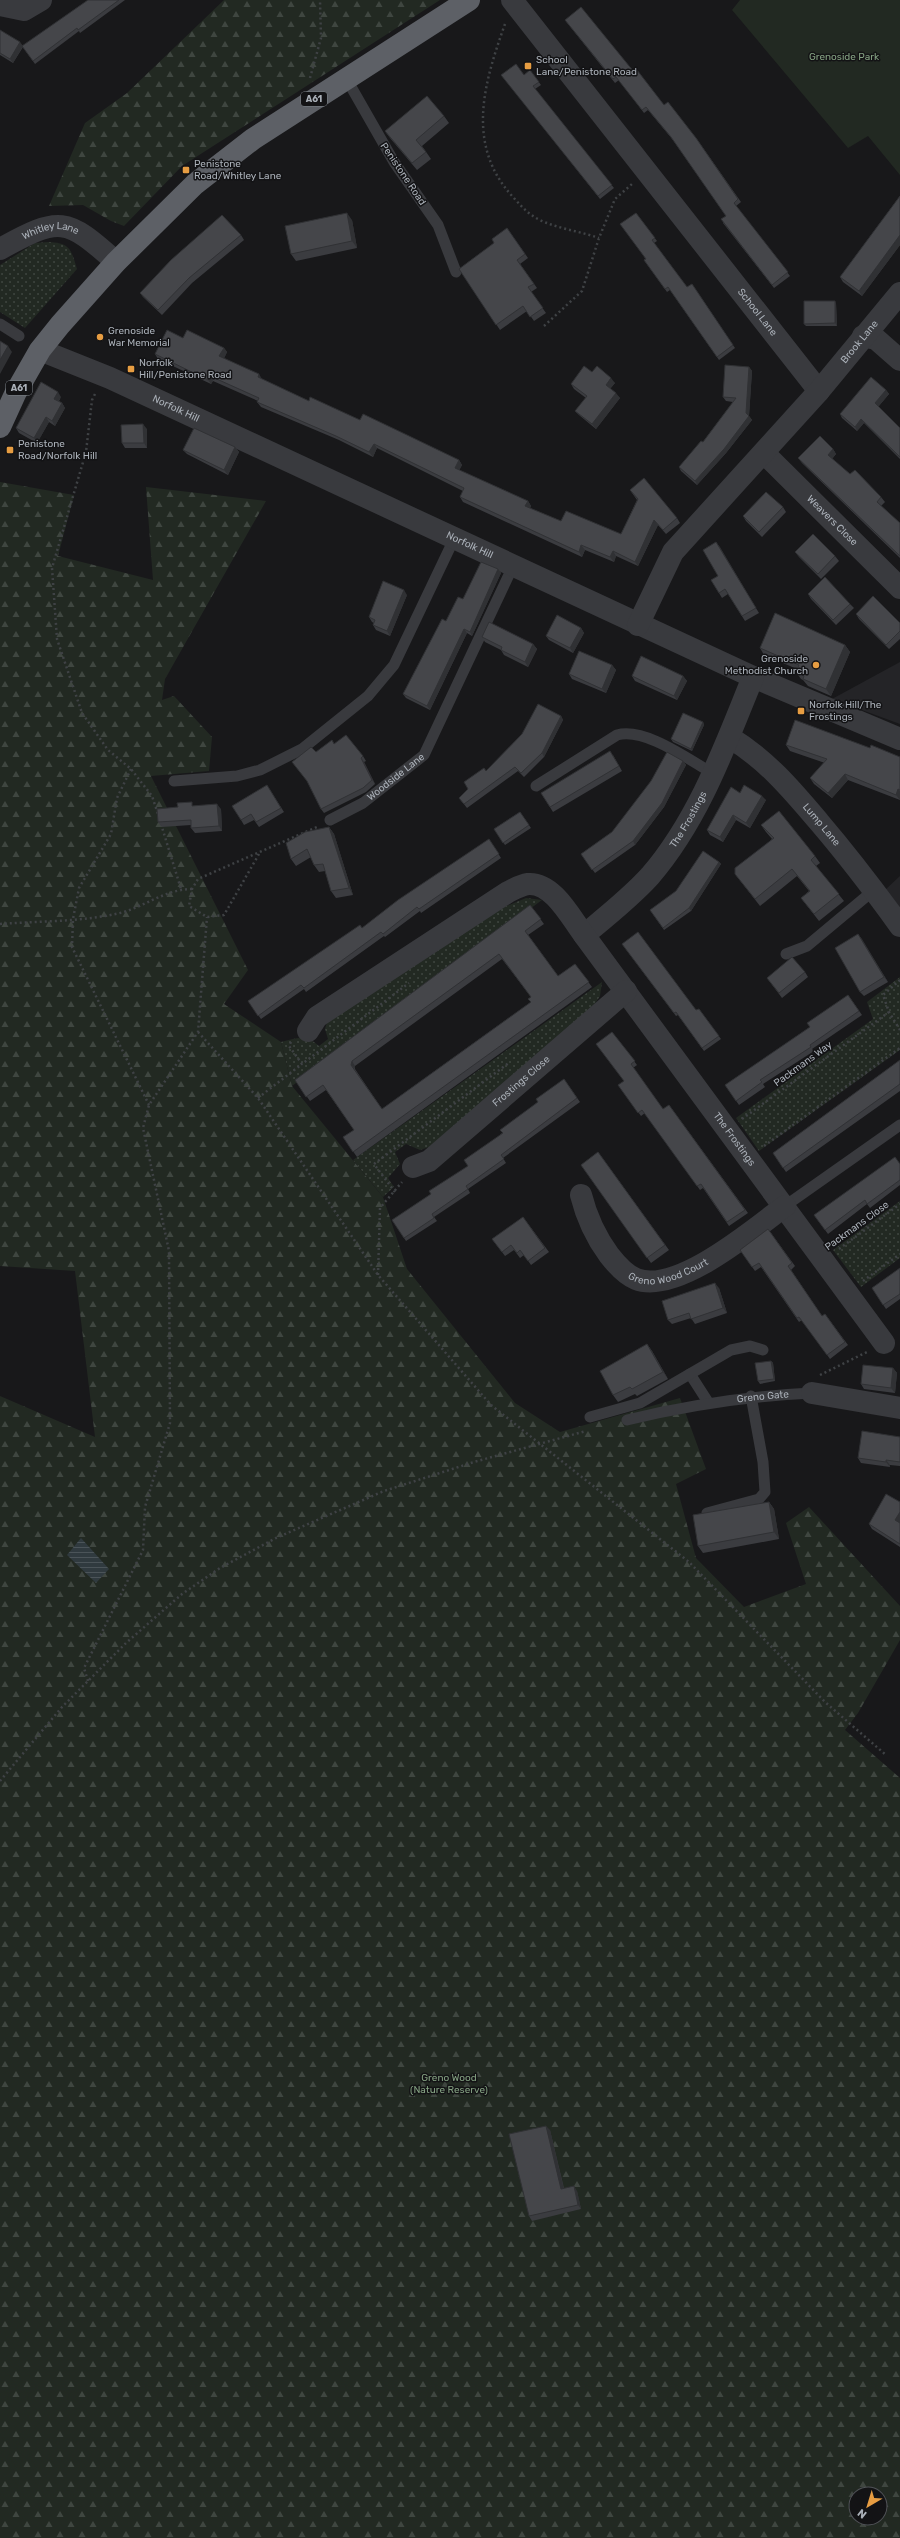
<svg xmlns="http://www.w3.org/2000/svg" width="900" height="2538" viewBox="0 0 900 2538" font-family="Rubik,sans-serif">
<defs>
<pattern id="grass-dots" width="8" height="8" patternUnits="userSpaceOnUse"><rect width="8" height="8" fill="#222922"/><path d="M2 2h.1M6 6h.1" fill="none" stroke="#3f4640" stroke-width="1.8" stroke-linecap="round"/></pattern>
<pattern id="forest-firs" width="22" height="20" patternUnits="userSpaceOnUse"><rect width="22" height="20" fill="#222922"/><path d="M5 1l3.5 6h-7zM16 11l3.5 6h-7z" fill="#3f4640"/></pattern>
<pattern id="water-rules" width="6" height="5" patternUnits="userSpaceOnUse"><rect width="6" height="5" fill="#303a3f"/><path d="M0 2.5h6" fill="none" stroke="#4b5459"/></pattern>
</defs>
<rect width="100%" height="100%" fill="#18181a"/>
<!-- built -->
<path fill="#242427" d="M900 662V724L832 699Z
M900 876V912L884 891Z"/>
<!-- grass -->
<path fill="url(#grass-dots)" d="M49 242C71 243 71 250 77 269L25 328 0 312V265L35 243Z
M526 898 542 900 292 1086 281 1042C297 1038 306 1034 319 1046L328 1039 325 1029 327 1022 497 910Z
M900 977V1050L759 1151 736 1118 873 1019 867 1002Z
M602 982 600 996 589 1013 429 1147 420 1150 406 1144 395 1152 400 1164 388 1178 394 1187 383 1197 353 1160Z
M900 1201V1258L861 1287 833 1250Z"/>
<!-- forest -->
<path fill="url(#forest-firs)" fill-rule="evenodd" d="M224 0H440L182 166 124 226 111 221 83 205 49 206 85 123 127 93Z
M0 482 74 495 58 556 153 580 146 487 266 501 165 679 162 700 174 696 212 737 209 771 151 776 248 970 224 1004 281 1042 292 1086 383 1197 407 1269 515 1403 560 1432 680 1398 706 1469 676 1484 696 1558 744 1607 806 1584 786 1523 809 1507 900 1606V1640L858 1713 845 1730 900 1778V2538H0V1396L95 1437 75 1271 0 1266ZM856 2494H880V2518H856Z"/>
<!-- park -->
<path fill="#222922" d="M740 0H900V175L868 136 848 148 732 10Z"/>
<!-- water -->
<path fill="url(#water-rules)" d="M81 1538 109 1569 96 1583 67 1555Z"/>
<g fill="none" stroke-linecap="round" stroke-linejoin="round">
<!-- path -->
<path stroke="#3f4245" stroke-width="2.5" stroke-dasharray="2 3" stroke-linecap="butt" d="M505 24C484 83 465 145 513 197 521 206 529 215 540 220 559 229 579 231 599 238
M310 78 321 38 320 0
M544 326 582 291 599 238 615 199 632 184
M95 394 92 400 86 452 52 568 57 639 82 713 108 750 131 769 152 796 158 814
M131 769 117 798 111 834 79 888 73 919 72 947 149 1105
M161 824 181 889
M259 854 224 915 207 917 189 906 192 889 198 879 317 827
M0 924C39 921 81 922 120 913 144 907 166 889 192 889
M900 980 883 995 889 1012 900 1030
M198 1032 258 1098 378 1275 491 1405 689 1562 825 1702 886 1755
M291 1042 289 1046 302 1064 409 983
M258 1098 302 1064
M742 1119 889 1012
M764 1146 900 1048
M395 1192 374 1164 510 1062
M839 1249 900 1204
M378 1275 380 1208 402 1182
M863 1281 900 1254
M820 1375 867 1352
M88 1681 84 1668 143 1550 145 1507 170 1423 169 1251 143 1128 149 1105 198 1032 207 917
M0 1781 62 1707 126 1643 182 1594 220 1568 276 1538 384 1491 474 1462 586 1431"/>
<!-- service -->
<g stroke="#393a3e" stroke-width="11">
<path d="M346 78 394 162 438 225 456 272"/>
<path d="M0 324 19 336"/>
<path d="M174 781 237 776 260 770 302 749 368 696 394 665 455 537"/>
<path d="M536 786 617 735C645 727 689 760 714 774"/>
<path id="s1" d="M330 820 363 803 424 755 514 564"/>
<path d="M786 954 807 946 874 890"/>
<path d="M785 1206 900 1125"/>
<path d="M690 1374 708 1402"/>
<path d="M590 1417 640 1403 731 1350 750 1346 763 1350"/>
<path id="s2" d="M627 1420C689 1405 749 1396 812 1393"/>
<path d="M707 1513 759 1499 765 1492 763 1462 751 1396"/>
</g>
<!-- minor -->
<g stroke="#393a3e" stroke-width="22">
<path id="s3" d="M512 0 819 391"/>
<path d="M0 5 24 10 41 0"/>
<path id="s4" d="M0 249C60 216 66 217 116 262"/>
<path d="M863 336 876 339 900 360"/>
<path id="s5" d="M40 350 110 378 753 677 900 739"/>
<path id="s6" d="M764 453 900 588"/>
<path id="s7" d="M638 625 673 552 819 391 900 293"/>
<path id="s8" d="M729 737C766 759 792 790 819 822 848 856 874 890 900 926"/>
<path id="s9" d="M584 935C607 916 630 898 650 876 699 819 725 746 753 677"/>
<path id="s10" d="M308 1031 317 1017 508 892C514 889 521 885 528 884 553 882 571 918 584 935L884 1343"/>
<path id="s11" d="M413 1167 429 1161 626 991"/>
<path id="s12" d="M581 1195C587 1219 595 1236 609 1255 616 1264 626 1275 636 1279 677 1295 754 1229 785 1206"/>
<path d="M812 1393 900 1408"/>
</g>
<!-- trunk -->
<path stroke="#5d6066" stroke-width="22" d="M0 427 16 392 40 350 60 325 116 262 195 184 253 139 469 0"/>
</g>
<!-- wall -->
<path fill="#3b3c40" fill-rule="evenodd" d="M88 0H125L80 33 79 31 35 64 23 47 13 63 0 55V30L23 46Z
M565 20 634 72 664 105 696 138 741 202 736 206 790 276 774 288 723 223 726 216 673 140 648 110 644 113 619 80 615 83Z
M530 70 541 85 535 89 614 188 600 199 504 78 524 75Z
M444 116 449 123 422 146 431 159 417 170 390 138 385 131Z
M900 196V245L862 296 843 282 840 277Z
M636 213 657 241 654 243 687 287 692 284 735 348 719 360 670 290 667 292 644 260 645 259Z
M352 220 357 248 296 261 291 254Z
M507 228 528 258 520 264 537 288 531 292 546 313 534 321 527 311 500 330 459 269 494 243Z
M241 235 244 240 192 283 162 315 143 297 140 293Z
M836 303 837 326H806L804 324Z
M183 338 224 348 227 352 224 358 262 379 309 401 360 420 459 460 462 465 459 470 528 501 531 506 530 508 561 521 621 534 637 500 630 490 677 518 680 523 666 534 658 525 638 566 616 556 614 562 585 550 582 557 463 502 460 497 463 491 377 448 373 457 339 440 261 407 257 402 258 401 213 381 211 384 158 359 155 354Z
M749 367 752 371 749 416 752 420 726 453 697 485 681 471 679 467 703 442 733 402 726 401 723 397Z
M592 372 615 383 610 389 620 398 596 429 579 415 575 411 586 398 574 389 571 384Z
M886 390 889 394 878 407 900 428V459L864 423 857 431 842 418 840 414Z
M61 397 59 401 62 403 65 408 55 426 49 422 37 443 19 433 16 428Z
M147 429V448H125L122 443Z
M235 447 239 452 228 475 187 454 183 450Z
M833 449 836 454 832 459 850 474 881 497 885 502 881 506 900 523V558L802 463 798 458Z
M783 507 786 512 762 537 746 521 743 516Z
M716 542 759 613 745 621 728 594 722 598 711 580 718 576Z
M795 552 835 556 839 561 821 579 799 557Z
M498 569 501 573 472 636 467 633 430 710 406 698 403 694 446 621 463 599Z
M808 594 850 604 854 608 836 625 811 599Z
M407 595 390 636 376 630 373 625 374 623 372 622 369 617Z
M856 614 900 623V639L889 649 859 619Z
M581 628 584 633 573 653 549 640 546 636Z
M482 637 533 644 537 649 528 667 504 655 501 650 485 642Z
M845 645 850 652 831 696 808 686 803 680 801 679 796 672 797 669 764 655 760 648Z
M612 665 616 670 606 693 572 679 569 674Z
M632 676H683L687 681 677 700 635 681Z
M561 716 563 720 544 757 524 777 518 771 467 808 459 798 486 771Z
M703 722 704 725 692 751 673 742 671 739Z
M334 744 363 756 366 761 364 762 375 784 366 792 324 813 321 809 316 752Z
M786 745 870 748 900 757V800L848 780 832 798 814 784 810 778 825 763 790 751Z
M613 755 622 771 553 812 541 793Z
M683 761 686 765 664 807 635 845 595 873 581 854 612 832Z
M270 790 284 812 259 827 254 820 244 825 241 820Z
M740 793 766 800 750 828 736 820 723 842 710 835 707 830Z
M195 806 221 809 222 831 195 833 191 828V825L162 827 158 822Z
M520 812 531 828 505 845 494 829Z
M761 825 815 856 820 863 816 866 844 901 819 921 801 898 809 891 797 876 760 906 735 874 772 839 766 832Z
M329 827 334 834 353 895 336 898 331 891 325 871 319 872 314 865 311 857 296 866 291 859Z
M489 839 501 858 421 913 420 911 385 937 384 936 306 992 304 989 261 1019 248 1001 362 928Z
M719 862 721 864 691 911 664 930 650 910Z
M530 905 544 924 528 935 558 976 575 964 592 987 357 1157 343 1137 354 1130 326 1090 310 1101 295 1080ZM502 959 531 997V1002L382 1109 355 1069V1066Z
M858 934 888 982 864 996 860 992Z
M622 944 696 1010 699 1009 721 1039 704 1051 678 1015 676 1016Z
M805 972 808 977 782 998 767 978Z
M848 995 862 1015 812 1049 814 1051 763 1084 765 1087 739 1105 725 1085 810 1027Z
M612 1032 637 1065 633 1068 663 1109 669 1105 748 1213 729 1226 703 1188 700 1190 645 1113 641 1116 621 1089 624 1081Z
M900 1060V1091L786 1172 773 1153Z
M564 1079 580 1102 503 1158 506 1163 468 1189 470 1193 434 1217 437 1221 406 1241 392 1220 431 1194 468 1166 502 1133Z
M598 1152 669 1250 651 1263 581 1165Z
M900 1164V1185L870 1208 867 1204 828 1234 814 1215Z
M523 1217 549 1252 531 1265 524 1255 520 1258 514 1250 505 1256 492 1239Z
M768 1229 795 1266 791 1270 822 1316 825 1314 848 1345 830 1359 802 1320 799 1322 761 1267 755 1271 740 1250Z
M900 1268V1299L886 1309 872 1288Z
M719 1288 727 1313 695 1324 691 1318 672 1324 668 1320Z
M647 1344 652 1351 668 1379 637 1396 635 1394 618 1402 613 1395Z
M771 1361 773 1363 775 1381 760 1384 758 1381Z
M893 1368 897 1373 895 1393 864 1389 861 1384Z
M900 1437V1466L890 1465V1467L861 1463 858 1458Z
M769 1502 774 1509 779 1539 703 1553 698 1546Z
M900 1502V1547L872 1529 869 1524Z
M550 2130 564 2188 577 2191 581 2209 532 2221 529 2216Z"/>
<!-- shaded-wall -->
<path fill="#303134" d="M20 42 23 46 13 63 10 59Z
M347 213 352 220 357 248 352 241Z
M900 235V245L862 296 859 291Z
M835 301 836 303 837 326 835 323Z
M8 346 12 352 0 374V360Z
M224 348 227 352 223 361 219 356Z
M749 367 752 371 749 416 752 420 726 453 697 485 695 481 746 413Z
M259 374 262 379 258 377Z
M210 376 213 381 211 384 208 380Z
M611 378 615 383 609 390 606 385Z
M886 390 889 394 878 407 875 403Z
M58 392 61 397 57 403 54 399Z
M616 393 620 398 596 429 592 424Z
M62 403 65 408 55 426 52 421Z
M46 417 49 422 37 443 34 438Z
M861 419 864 423 857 431 855 427Z
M143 424 147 429V448L144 443Z
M374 444 377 448 373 457 369 452Z
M235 447 239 452 228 475 224 470Z
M833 449 836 454 831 460 828 455Z
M459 460 462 465 458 473 455 468Z
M528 501 531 506 529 511 525 506Z
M654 520 658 525 638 566 635 562Z
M716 542 720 547 759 613 756 608Z
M581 545 585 550 582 557 579 552Z
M613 551 616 556 614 562 610 557Z
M498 569 501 573 472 636 470 632Z
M404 590 407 595 390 636 387 631Z
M581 628 584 633 573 653 570 648Z
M464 629 467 633 430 710 427 706Z
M533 644 537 649 528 667 525 662Z
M845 645 850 652 831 696 826 689Z
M612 665 616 670 606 693 602 689Z
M683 676 687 681 677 700 674 696Z
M561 716 563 720 544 757 542 753Z
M703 722 704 725 692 751 691 749Z
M361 758 364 762 375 784 372 780Z
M683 761 686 765 664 807 635 845 633 841Z
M845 774 848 780 832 798 828 793Z
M898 789 900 791V800L896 795Z
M762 796 766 800 750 828 746 823Z
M217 804 221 809 222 831 219 826Z
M733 815 736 820 723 842 720 837Z
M329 827 334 834 353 895 349 888Z
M719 862 721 864 691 911 689 908Z
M858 934 862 939 888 982 884 977Z
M352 1061 355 1066V1069L351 1065Z
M715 1283 719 1288 727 1313 723 1308Z
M647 1344 652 1351 668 1379 663 1372Z
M771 1361 773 1363 775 1381 774 1379Z
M893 1368 897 1373 895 1393 891 1388Z
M886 1460 890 1465V1467L886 1462Z
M769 1502 774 1509 779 1539 774 1532Z
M900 1512V1522L899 1525 895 1520Z
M546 2126 550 2130 565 2194 561 2189Z
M574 2186 577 2191 581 2209 578 2205Z"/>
<!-- building -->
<path fill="#45464a" stroke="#303134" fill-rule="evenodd" d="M88 0H119L78 30 77 28 33 61 22 46Z
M581 7 634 72 637 70 664 105 668 102 696 138 738 199 734 203 788 272 772 285 721 219 726 216 671 137 646 107 642 110 616 77 613 79 565 20Z
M0 30 20 42 10 59 0 53Z
M516 64 524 75 530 70 539 82 533 86 612 185 598 196 501 75Z
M427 96 444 116 416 140 426 152 412 163 385 131Z
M900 196V235L859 291 840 277Z
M347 213 352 241 291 254 285 226Z
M636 213 655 238 652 240 687 287 692 284 733 345 717 357 668 287 665 289 644 260 646 259 620 224Z
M222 215 241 235 189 278 158 310 140 293 171 260Z
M507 228 525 254 517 260 534 284 528 287 543 308 530 317 523 306 496 325 459 269 494 243 492 239Z
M804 301H835V323L804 324Z
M167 330 183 338 187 330 224 348 219 356 259 374 258 377 309 401 310 397 360 420 363 414 407 435 459 460 455 468 528 501 525 506 561 521 566 511 621 534 638 499 630 490 644 478 677 518 663 530 654 520 635 562 613 551 610 557 581 545 579 552 460 497 464 488 374 444 369 452 336 436 257 402 259 398 210 376 208 380 155 354Z
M0 341 8 346 0 360Z
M725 365 749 367 746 413 749 416 724 449 695 481 679 467 701 441 703 442 736 398 723 397Z
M584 366 592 372 597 366 611 378 606 385 616 393 592 424 575 411 587 396 571 384Z
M871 377 886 390 875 403 900 428V457L861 419 855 427 840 414Z
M41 382 58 392 54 399 62 403 52 421 46 417 34 438 16 428Z
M143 424 144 443H122L121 425Z
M194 428 235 447 224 470 183 450Z
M820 436 833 449 828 455 850 474 855 470 881 497 877 502 900 523V556L798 458Z
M766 492 783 507 759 532 743 516Z
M813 534 835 556 818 574 795 552Z
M716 542 756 608 742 616 725 589 719 593 711 580 718 576 703 550Z
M481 562 498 569 470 632 464 629 427 706 403 694 442 619 446 621 458 597 463 599Z
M825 577 850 604 833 620 808 594Z
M383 581 404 590 387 631 373 625 375 620 369 617Z
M873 596 900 623V631L886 645 856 614Z
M775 613 845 645 826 689 803 679 804 676 796 672 799 665 760 648Z
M557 615 581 628 570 648 546 636Z
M489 622 533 644 525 662 501 650 502 647 482 637Z
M579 651 612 665 602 689 569 674Z
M641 656 683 676 674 696 632 676Z
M538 704 561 716 542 753 521 773 515 767 464 804 459 798 468 789 464 782 484 768 486 771 522 734Z
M683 713 703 722 691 749 671 739Z
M795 720 870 748 871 745 900 757V790L898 789 896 795 845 774 828 793 810 778 827 759 786 745Z
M346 735 363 756 361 758 372 780 363 788 321 809 307 781 292 762 311 747 316 752 332 740 334 744Z
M610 751 619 766 550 807 541 793Z
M667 752 683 761 662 803 633 841 592 870 581 854 612 832 651 781Z
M267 785 281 808 256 822 251 814 241 820 232 806Z
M744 785 762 796 746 823 733 815 720 837 707 830 731 787 740 793Z
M192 802V806L217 804 219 826 191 828V820L158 822 157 809 178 807 177 803Z
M779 811 815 856 811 860 839 894 814 914 801 898 810 891 792 869 755 899 735 874V868L774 838 761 825Z
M520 812 529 825 503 843 494 829Z
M329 827 349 888 331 891 323 864 314 865 307 849 291 859 286 843 305 832Z
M489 839 499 854 419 909 417 907 383 934 381 932 304 988 301 985 258 1016 248 1001 360 925 362 928 398 900Z
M703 851 719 862 689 908 663 928 650 910 676 891Z
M530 905 541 919 525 931 558 976 575 964 589 982 353 1152 343 1137 354 1130 323 1085 306 1097 295 1080ZM499 954 531 997 528 999 531 1002 382 1109 351 1065 352 1061Z
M638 932 696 1010 699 1009 719 1036 702 1048 676 1012 674 1013 622 944Z
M858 934 884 977 860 992 835 948Z
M792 957 805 972 779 993 767 978Z
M848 995 859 1011 810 1045 811 1047 760 1080 762 1082 736 1101 725 1085 810 1027 807 1023Z
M612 1032 635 1061 631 1064 663 1109 669 1105 745 1210 727 1222 701 1184 697 1186 642 1110 638 1113 618 1085 624 1081 596 1044Z
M900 1060V1084L783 1168 773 1153Z
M564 1079 577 1098 501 1155 504 1159 466 1186 468 1189 432 1214 434 1218 404 1238 392 1220 431 1194 429 1191 468 1166 464 1160 503 1133 500 1130 538 1102 536 1099Z
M598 1152 665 1245 647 1258 581 1165Z
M895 1157 900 1164V1180L867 1204 865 1200 825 1230 814 1215Z
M523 1217 545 1248 528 1261 520 1250 517 1253 511 1245 502 1252 492 1239Z
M768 1229 792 1263 788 1266 822 1316 825 1314 845 1342 827 1355 799 1317 797 1318 759 1263 752 1267 740 1250Z
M900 1268V1294L883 1305 872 1288Z
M715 1283 723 1308 691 1319 689 1313 668 1320 662 1301Z
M647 1344 663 1372 632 1389 630 1387 613 1395 600 1371Z
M771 1361 774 1379 758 1381 755 1363Z
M863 1365 893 1368 891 1388 861 1384Z
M862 1431 900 1437V1462L886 1460V1462L858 1458Z
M886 1494 900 1502V1512L895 1520 900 1523V1544L869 1524Z
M769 1502 774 1532 698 1546 693 1515Z
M546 2126 561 2189 574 2186 578 2205 529 2216 509 2134Z"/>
<!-- markers -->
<g fill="#e79d42" stroke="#131315" stroke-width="1.5">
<rect x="524" y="62" width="8" height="8" rx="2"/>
<rect x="182" y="166" width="8" height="8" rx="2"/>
<circle cx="100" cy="337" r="4"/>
<rect x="127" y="365" width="8" height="8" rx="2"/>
<rect x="6" y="446" width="8" height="8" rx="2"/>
<circle cx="816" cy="665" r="4"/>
<rect x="797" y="707" width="8" height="8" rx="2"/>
</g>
<g text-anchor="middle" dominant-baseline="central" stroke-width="3" stroke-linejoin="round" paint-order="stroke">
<!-- shield labels -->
<g fill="#131315" stroke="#7d8288" stroke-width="1">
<rect x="301" y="92" width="26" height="14" rx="3"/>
<rect x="6" y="381" width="26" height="14" rx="3"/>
</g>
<g font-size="9" font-weight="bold" fill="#abb1b9">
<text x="314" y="99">A61</text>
<text x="19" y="388">A61</text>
</g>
<!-- park labels -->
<g font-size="10" fill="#85a283" stroke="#131315">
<text x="844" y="57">Grenoside Park</text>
<text x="449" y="2078">Greno Wood<tspan x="449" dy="12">(Nature Reserve)</tspan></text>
</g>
<!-- poi labels -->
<g font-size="10" fill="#abb1b9" stroke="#131315" text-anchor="start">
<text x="536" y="60">School<tspan x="536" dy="12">Lane/Penistone Road</tspan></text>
<text x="194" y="164">Penistone<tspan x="194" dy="12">Road/Whitley Lane</tspan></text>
<text x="108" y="331">Grenoside<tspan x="108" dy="12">War Memorial</tspan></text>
<text x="139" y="363">Norfolk<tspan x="139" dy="12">Hill/Penistone Road</tspan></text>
<text x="18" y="444">Penistone<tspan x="18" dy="12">Road/Norfolk Hill</tspan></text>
<text x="808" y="659" text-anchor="end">Grenoside<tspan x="808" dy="12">Methodist Church</tspan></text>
<text x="809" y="705">Norfolk Hill/The<tspan x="809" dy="12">Frostings</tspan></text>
</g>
<!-- street labels -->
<g font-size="10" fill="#abb1b9" stroke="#131315">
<text transform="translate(403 174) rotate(56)">Penistone Road</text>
<text stroke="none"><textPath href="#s4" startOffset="55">Whitley Lane</textPath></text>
<text stroke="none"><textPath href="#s3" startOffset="397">School Lane</textPath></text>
<text stroke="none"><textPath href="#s7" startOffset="362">Brook Lane</textPath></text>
<text stroke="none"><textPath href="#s5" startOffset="148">Norfolk Hill</textPath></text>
<text stroke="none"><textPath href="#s6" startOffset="96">Weavers Close</textPath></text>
<text stroke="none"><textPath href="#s5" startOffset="472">Norfolk Hill</textPath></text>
<text stroke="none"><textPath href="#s1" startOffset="79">Woodside Lane</textPath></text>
<text stroke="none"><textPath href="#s9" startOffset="157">The Frostings</textPath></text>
<text stroke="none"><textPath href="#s8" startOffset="128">Lump Lane</textPath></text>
<text transform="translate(803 1064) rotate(-36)">Packmans Way</text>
<text stroke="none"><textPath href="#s11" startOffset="139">Frostings Close</textPath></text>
<text stroke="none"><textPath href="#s10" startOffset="599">The Frostings</textPath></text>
<text transform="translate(857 1226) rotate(-36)">Packmans Close</text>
<text stroke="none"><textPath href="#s12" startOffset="137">Greno Wood Court</textPath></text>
<text stroke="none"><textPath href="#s2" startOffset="138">Greno Gate</textPath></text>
</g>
</g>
<!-- north arrow -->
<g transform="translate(868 2506) rotate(218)"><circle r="19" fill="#131315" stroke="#505257"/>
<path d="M0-3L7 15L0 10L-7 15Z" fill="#e79d42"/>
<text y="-6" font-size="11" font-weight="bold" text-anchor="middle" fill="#abb1b9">N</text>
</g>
</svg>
